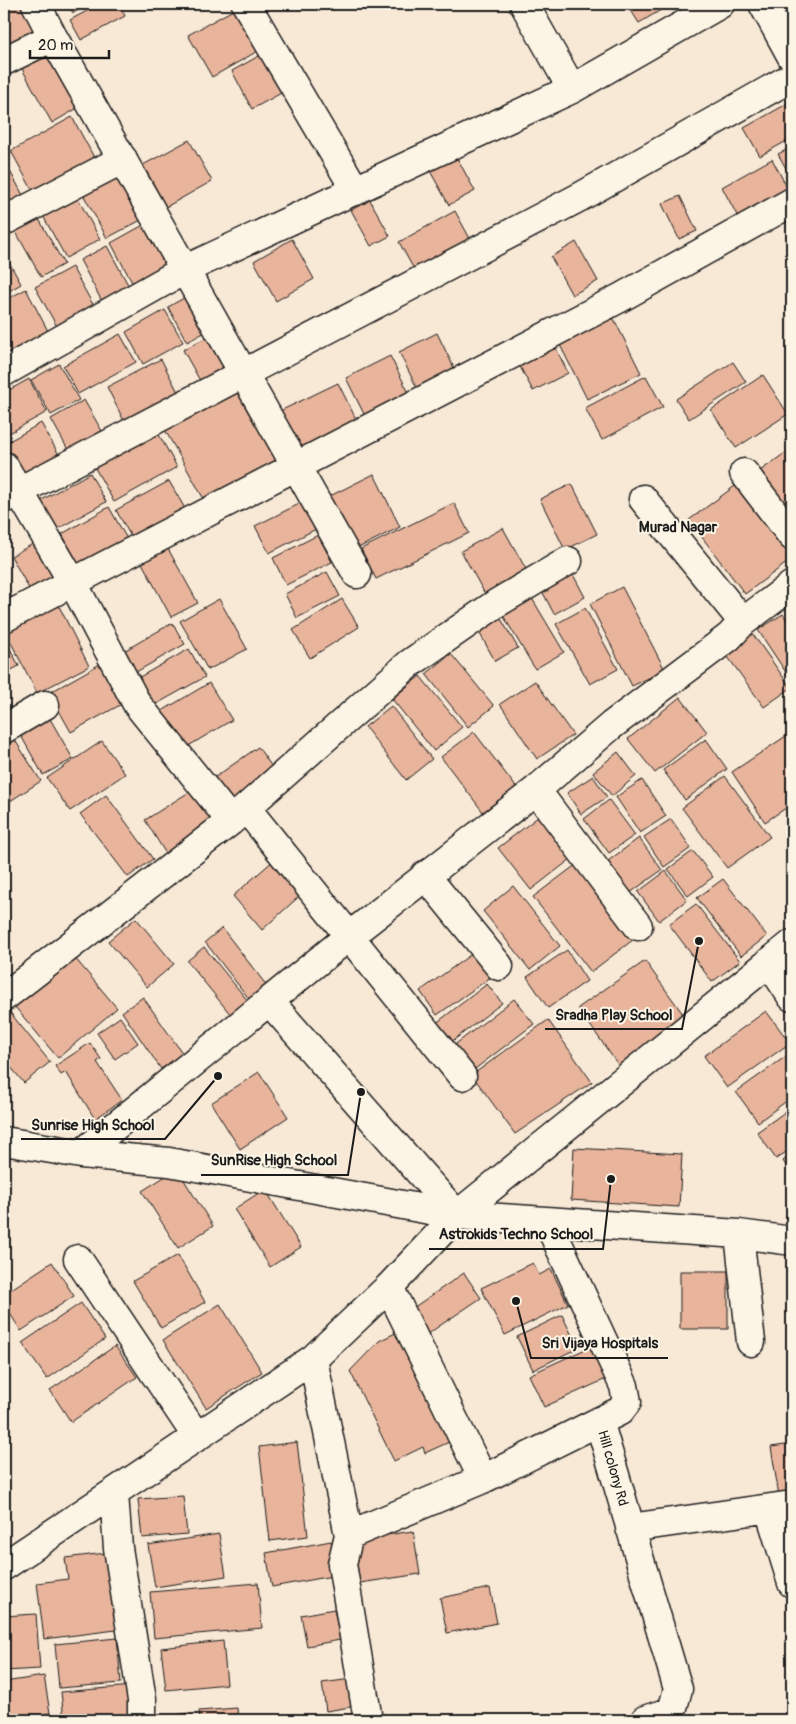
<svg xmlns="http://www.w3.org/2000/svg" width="796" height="1724" viewBox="0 0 796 1724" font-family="Pangolin,sans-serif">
<rect width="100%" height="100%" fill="#f8e8d6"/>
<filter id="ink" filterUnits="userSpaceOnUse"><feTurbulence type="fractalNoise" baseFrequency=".02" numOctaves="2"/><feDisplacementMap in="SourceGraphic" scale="10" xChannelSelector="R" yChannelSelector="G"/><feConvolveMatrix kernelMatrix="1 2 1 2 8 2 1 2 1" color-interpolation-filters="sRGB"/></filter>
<g filter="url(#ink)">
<!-- building -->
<path fill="#e8b49b" stroke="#1c1c1c" d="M4 4H21L37 33 4 52Z
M68 4H91L73 13Z
M100 4H119L125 16 81 40 70 20Z
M627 4H671L639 23Z
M788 4H792V15Z
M242 5 265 47 212 77 188 35Z
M52 49 83 105 52 123 21 67Z
M264 53 285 91 252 109 232 71Z
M792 101V138L760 156 744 128Z
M72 117 96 161 35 195 11 151Z
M189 140 212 181 166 207 143 165Z
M792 147V179L778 154Z
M456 156 475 191 449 205 430 171Z
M772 159 789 191 739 219 722 187Z
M4 160 25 199 4 211Z
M119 176 143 219 107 238 84 196Z
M76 195 100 239 66 258 42 214Z
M680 196 697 231 679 239 662 204Z
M370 200 390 236 371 246 351 210Z
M455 211 473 244 417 275 399 242Z
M35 212 64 264 41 277 12 225Z
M147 223 170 266 134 286 111 243Z
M292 239 314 279 276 301 254 261Z
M576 242 598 281 572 295 551 257Z
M107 246 132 292 105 307 80 260Z
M4 253 21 284 4 294Z
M72 267 96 310 59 330 35 287Z
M26 289 48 331 4 355V301Z
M191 294 211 329 187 342 168 307Z
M165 310 183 342 143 364 126 332Z
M610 311 641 373 587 399 556 337Z
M437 333 455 370 417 388 399 352Z
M120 334 136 362 78 394 63 366Z
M207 337 228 374 204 388 183 350Z
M553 342 568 373 533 391 517 361Z
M390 356 409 393 365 416 346 378Z
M161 359 181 398 127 427 107 387Z
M733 362 746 382 689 419 676 399Z
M59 364 79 400 51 415 31 380Z
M763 375 788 414 736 448 711 410Z
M646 376 663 407 602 440 585 408Z
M29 379 47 412 4 436V393Z
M338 383 358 423 300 452 280 411Z
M244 386 284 457 205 501 165 430Z
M84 400 106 438 72 457 51 419Z
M41 423 62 460 20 483 4 453V444Z
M158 433 177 467 114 502 95 468Z
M792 448V530L753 476Z
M90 473 106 502 54 531 38 502Z
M374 474 400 527 352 551 326 498Z
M743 480 792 546V559L745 594 689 520Z
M169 481 187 512 134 542 116 510Z
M572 484 597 534 565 550 540 499Z
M303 502 316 529 269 553 255 526Z
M454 503 469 533 376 579 361 549Z
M109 507 127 539 79 565 62 534Z
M503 528 527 571 485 594 461 551Z
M318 535 332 562 286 585 273 558Z
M42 539 63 576 32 594 11 556Z
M167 547 198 603 171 617 141 561Z
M570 569 585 597 554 614 539 585Z
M327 572 340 596 297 618 285 594Z
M4 582 13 599 4 604Z
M622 587 665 670 632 686 590 604Z
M530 595 564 652 535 669 501 612Z
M219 599 247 649 208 670 180 621Z
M342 599 359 627 310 658 293 630Z
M57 602 89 666 37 693 4 629Z
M585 608 618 669 590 684 556 624Z
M783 614 792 628 791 680 758 630Z
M501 619 518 648 495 661 479 632Z
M172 623 185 644 136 672 124 651Z
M752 633 791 688 764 707 725 653Z
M4 637 19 666 4 674Z
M189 649 205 677 151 707 136 679Z
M451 654 494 706 468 727 426 674Z
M100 664 122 704 71 732 49 693Z
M420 676 462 727 434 751 392 699Z
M535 681 573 735 537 759 500 704Z
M209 683 232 720 185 748 162 711Z
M680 697 707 732 655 773 628 739Z
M391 706 432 759 406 780 365 727Z
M49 717 73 759 43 775 20 734Z
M474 732 516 787 483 812 441 757Z
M11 734 41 781 4 805V738Z
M789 734 792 738V804L765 822 732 772Z
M706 739 727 769 685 800 663 770Z
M102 741 125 774 70 811 47 778Z
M258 747 277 774 229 807 211 780Z
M618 752 636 776 612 796 593 772Z
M593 776 607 797 581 814 567 793Z
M725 776 770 837 727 868 682 808Z
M642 780 666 816 640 833 616 797Z
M197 787 220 824 168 857 145 820Z
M106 795 153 859 128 877 80 814Z
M609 800 635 835 609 853 584 819Z
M543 813 576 855 531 890 498 848Z
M671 819 691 848 664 867 644 837Z
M639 838 662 870 630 893 608 861Z
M693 851 713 877 688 896 668 869Z
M275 859 304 892 262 930 233 896Z
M581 861 638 936 591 972 533 897Z
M666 871 687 900 659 921 638 892Z
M723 879 767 936 741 956 697 898Z
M513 886 560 946 530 970 483 911Z
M696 904 740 961 712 982 669 924Z
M136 918 174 964 147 987 108 941Z
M222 928 267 986 250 1000 205 942Z
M204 947 248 1001 231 1015 187 961Z
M567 950 587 981 548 1008 527 977Z
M473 953 491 977 437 1015 420 991Z
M74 957 117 1008 58 1058 15 1007Z
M645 961 688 1021 621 1069 578 1008Z
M487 984 502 1003 450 1043 435 1024Z
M143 997 183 1054 161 1069 122 1012Z
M514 999 534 1024 467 1075 448 1050Z
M8 1010 50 1062 24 1083 4 1059V1013Z
M766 1011 790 1043 727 1088 704 1056Z
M120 1017 138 1043 115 1059 97 1033Z
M548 1020 592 1082 515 1134 472 1075Z
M90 1043 101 1059 97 1062 122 1100 95 1119 66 1072 61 1075 55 1066Z
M792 1052V1097L758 1122 736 1092Z
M259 1072 288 1117 240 1149 211 1103Z
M792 1107V1148L776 1159 757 1132Z
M574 1148 682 1154 679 1207 571 1200Z
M792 1154V1175L783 1161Z
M177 1169 213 1226 178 1248 142 1191Z
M265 1189 301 1247 270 1267 234 1209Z
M178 1255 205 1302 161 1328 133 1281Z
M52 1262 74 1296 21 1331 4 1304V1294Z
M533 1263 539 1275 551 1269 568 1304 505 1335 481 1288Z
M680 1271H728V1329H680Z
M464 1273 481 1298 423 1337 407 1312Z
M81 1303 105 1339 47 1379 22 1343Z
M220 1304 262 1372 206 1408 163 1340Z
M562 1315 578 1348 533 1370 517 1337Z
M408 1327 460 1437 425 1453 423 1447 394 1461 350 1371 379 1341Z
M115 1346 137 1377 71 1422 50 1390Z
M590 1347 606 1379 544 1407 529 1375Z
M297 1442 308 1536 270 1541 259 1447Z
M792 1444V1494L779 1496 771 1447Z
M183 1496 187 1534 142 1538 138 1499Z
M413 1531 420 1574 360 1583 353 1540Z
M219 1534 226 1576 155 1587 148 1545Z
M331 1541 338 1575 272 1587 266 1553Z
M114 1552 124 1629 44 1639 37 1583 68 1579 65 1558Z
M258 1583 262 1628 154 1638 150 1592Z
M490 1588 497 1623 447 1633 440 1598Z
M334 1609 340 1640 307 1646 301 1615Z
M36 1614 40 1669 4 1671V1616Z
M117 1638 121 1683 59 1688 55 1644Z
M223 1641 227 1684 166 1690 161 1648Z
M44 1676 50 1713 4 1720V1682Z
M359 1678 362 1705 326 1711 322 1683Z
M133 1686 136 1720H64L61 1692Z
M237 1708 238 1720H200L199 1711Z
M188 1713 189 1720H147V1719Z
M360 1713 361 1720H321V1719Z"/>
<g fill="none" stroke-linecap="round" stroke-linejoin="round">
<!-- minor casing -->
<g stroke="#1c1c1c" stroke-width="31">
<path id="minor" d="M36 4 53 37 357 574
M246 4 356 191
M524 4 572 89
M763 4 792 57
M4 61 53 37
M4 221 123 159
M4 372 186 269 572 89 720 4
M4 466 73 583 137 704 231 821
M744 473 792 536
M4 499 580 197 792 77
M643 499 743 622
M4 618 620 298 792 202
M4 729 45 705
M536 790 638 926
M246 808 462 1076
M425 875 499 966
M769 962 792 997
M4 997 231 821 409 664 497 603 568 561
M269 1001 457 1215
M4 1141 81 1154 169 1162 457 1215 739 1234 792 1241
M81 1154 348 937 536 790 612 725 729 637 743 622 792 585
M739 1234 751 1342
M78 1259 197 1437
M389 1287 483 1479
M313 1359 349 1535 342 1564 368 1720
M599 1421 678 1689 672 1711 645 1720
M114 1494 118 1548 142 1700V1720
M769 1509 792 1583
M630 1528 792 1505
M349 1535 483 1479 620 1411 627 1402 624 1386 548 1222
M4 1566 313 1359 389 1287 457 1215 792 944"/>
</g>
<!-- minor -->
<use href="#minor" stroke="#fcf5e5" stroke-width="28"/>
</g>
</g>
<g text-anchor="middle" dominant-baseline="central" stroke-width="4" stroke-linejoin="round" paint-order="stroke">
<!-- street labels -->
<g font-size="14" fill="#1c1c1c" stroke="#fcf5e5">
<text transform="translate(613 1468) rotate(74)">Hill colony Rd</text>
</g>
<!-- neighbourhood labels -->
<g font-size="15" font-weight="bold" fill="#1c1c1c" stroke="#fcf5e5">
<text x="678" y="527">Murad Nagar</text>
</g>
</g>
<!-- callouts -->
<path fill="none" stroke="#1c1c1c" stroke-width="2" d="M699 941L682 1029H545M218 1076L165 1139H21M361 1092L348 1175H201M611 1179L603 1249H429M516 1301L531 1358H668"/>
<g fill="#1c1c1c" stroke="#fcf5e5" stroke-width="2">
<circle cx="699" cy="941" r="5"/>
<circle cx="218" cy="1076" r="5"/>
<circle cx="361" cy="1092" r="5"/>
<circle cx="611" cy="1179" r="5"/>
<circle cx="516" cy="1301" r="5"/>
</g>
<g font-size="15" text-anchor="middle" font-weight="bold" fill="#1c1c1c" stroke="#fcf5e5" stroke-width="4" stroke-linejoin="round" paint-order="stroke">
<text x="614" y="1020">Sradha Play School</text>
<text x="93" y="1130">Sunrise High School</text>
<text x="274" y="1165">SunRise High School</text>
<text x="516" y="1239">Astrokids Techno School</text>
<text x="600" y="1348">Sri Vijaya Hospitals</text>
</g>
<!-- margin -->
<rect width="796" height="1724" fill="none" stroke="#fcf5e5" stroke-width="20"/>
<rect x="10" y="10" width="776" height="1704" fill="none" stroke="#1c1c1c" stroke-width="2" filter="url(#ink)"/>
<!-- scale -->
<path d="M30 50v8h79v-8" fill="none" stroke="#1c1c1c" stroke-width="2.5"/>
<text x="38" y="50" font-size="15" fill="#1c1c1c" stroke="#fcf5e5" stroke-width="4" paint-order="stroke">20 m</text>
</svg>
